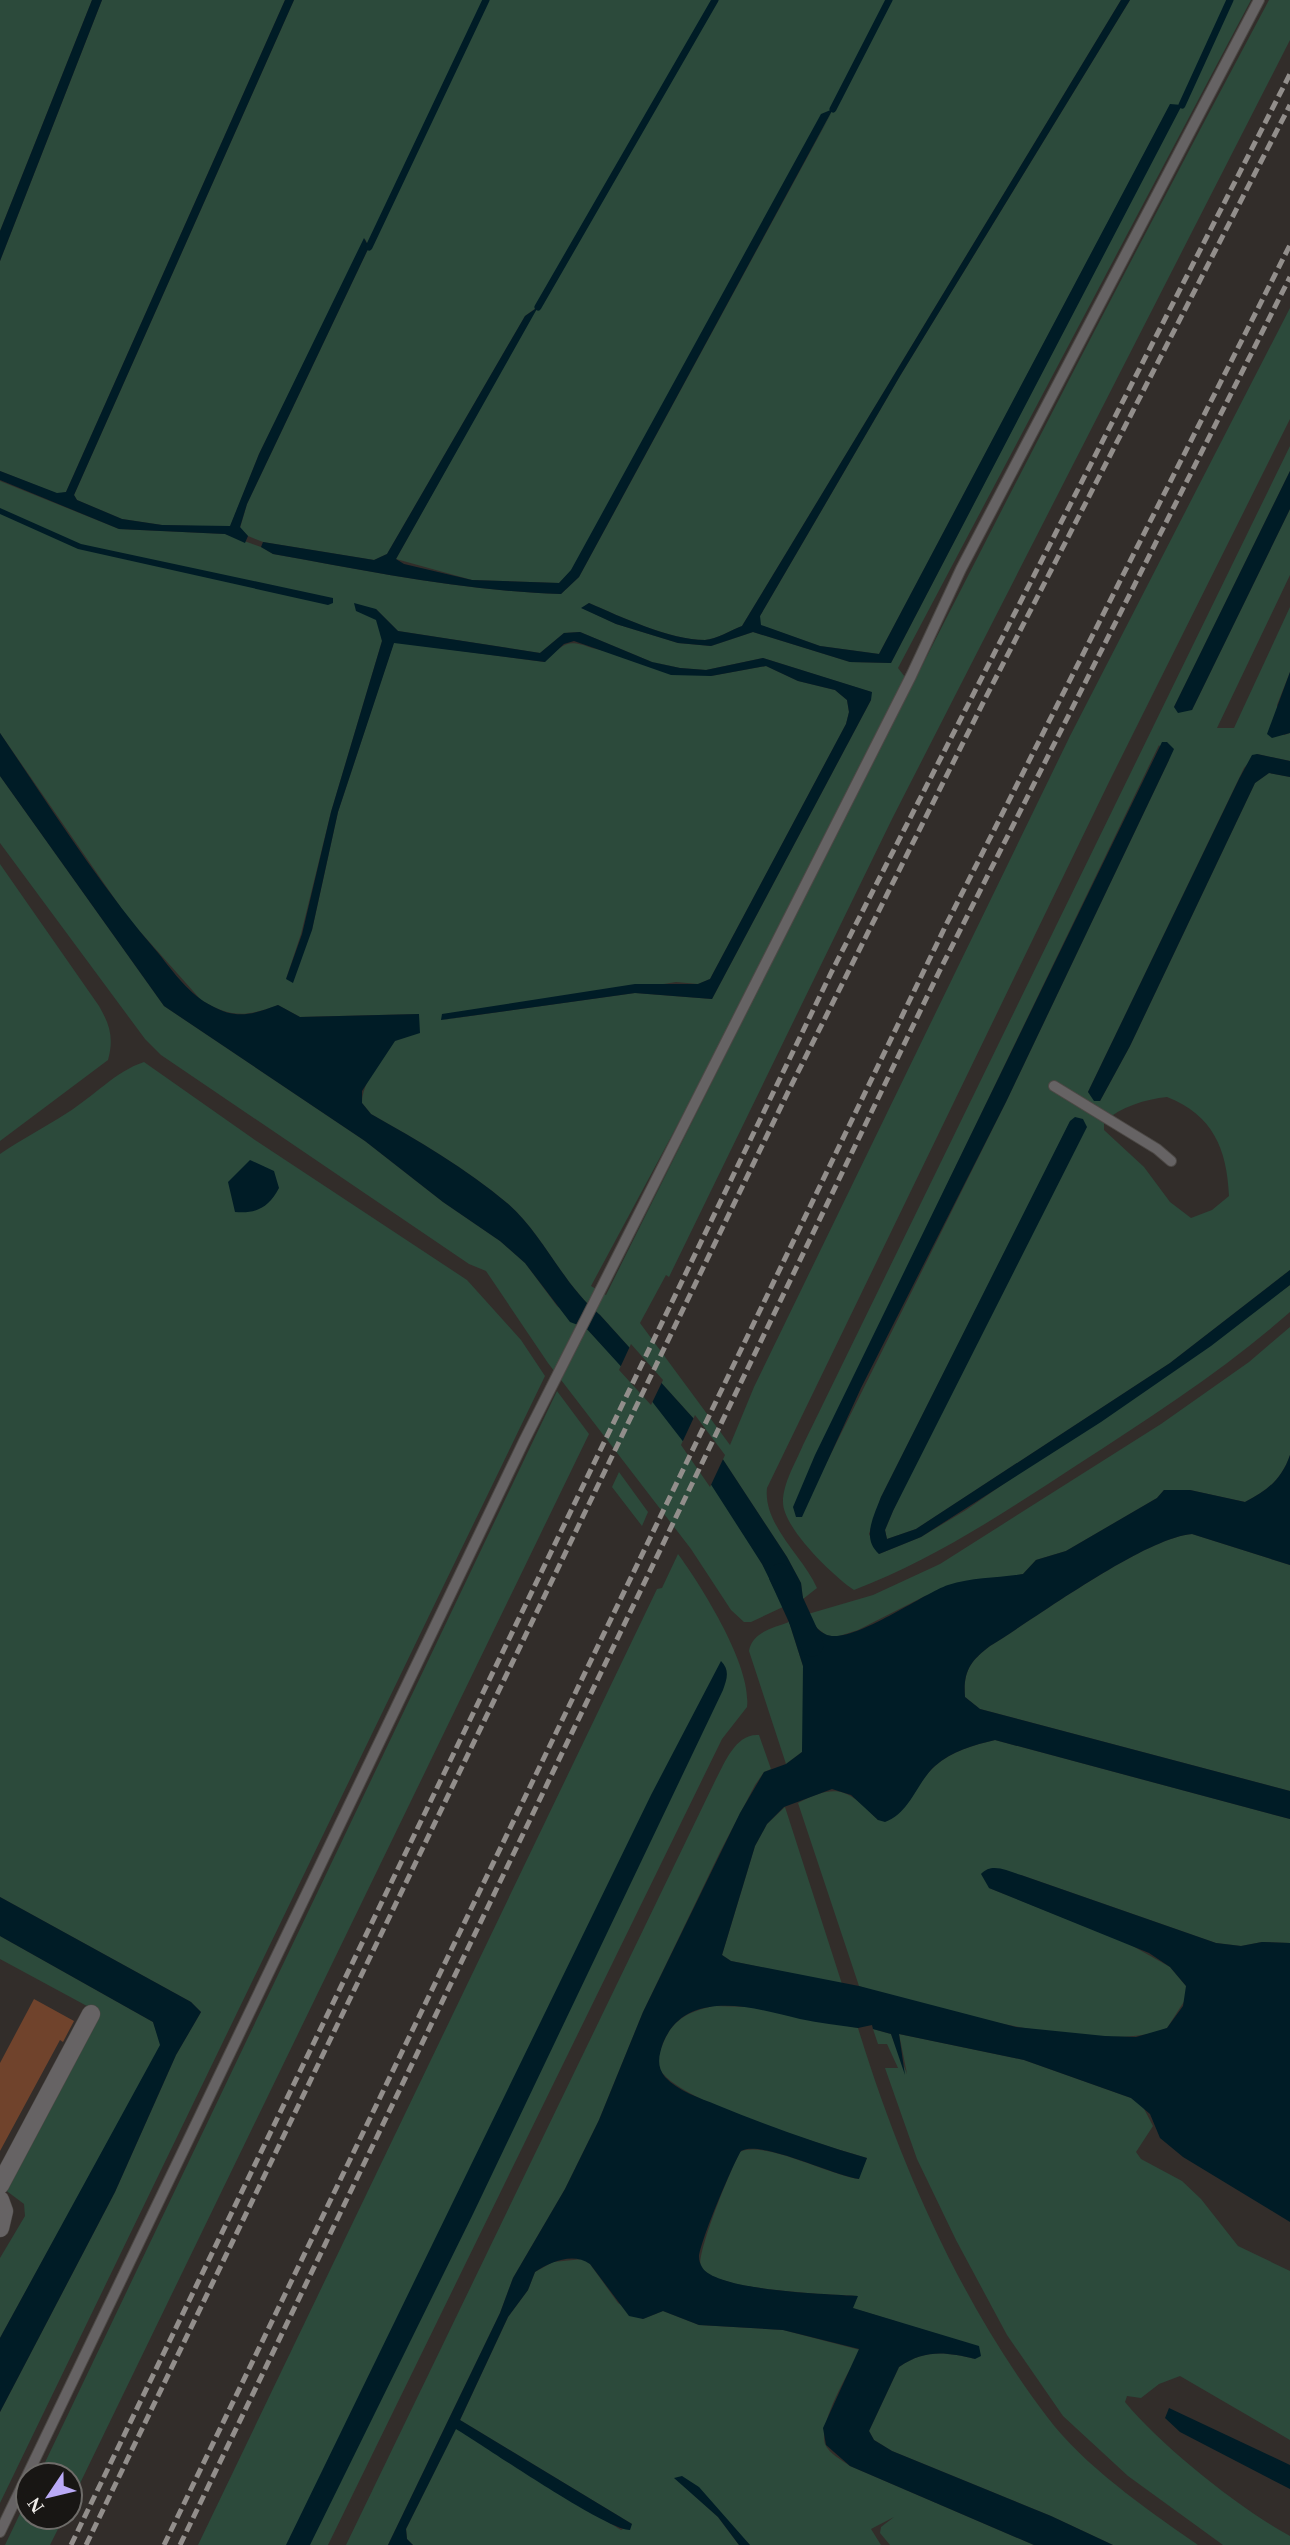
<svg xmlns="http://www.w3.org/2000/svg" width="1290" height="2545" viewBox="0 0 1290 2545" font-family="'Times New Roman',serif">
<rect width="100%" height="100%" fill="#322d2a"/>
<!-- green -->
<path fill="#2c4a3b" fill-rule="evenodd" d="M0 0H92L0 231Z
M102 0H285L66 492 58 494 0 471V261Z
M294 0H1121L742 626C731 630 717 639 705 640 670 640 621 617 589 603L582 608 616 624 678 643 711 646 753 632 850 662 891 663 1181 105H1170L879 654 820 646 760 625V616L900 376 1130 0H1251L898 668 905 677 693 1096 591 1286 606 1295C821 861 1041 427 1269 0H1290V40L892 819 669 1277 666 1275 640 1323 730 1445 754 1387 1070 736 1290 308V419L1109 782 767 1488C763 1525 803 1556 817 1588L803 1599 801 1583 787 1557 703 1429 600 1315C562 1284 544 1235 507 1203 467 1169 417 1140 371 1114L362 1103C362 1075 400 1034 419 1014L300 1017 278 1005C246 1017 231 1018 201 1000L128 918 0 733V481L119 529 225 534 261 547 273 554C368 571 464 591 561 594L579 577 833 110 571 571 559 583 472 580 396 559 536 308 525 316 387 554 374 560 263 542 248 536 240 528 247 504 369 247 365 239 259 454 230 527 162 525 122 519 77 500 74 495ZM376 609 398 631 540 653 564 633 580 632 652 662 680 668 706 670 763 658 871 692V700L712 999 635 993 442 1020 676 982 698 984 710 979 846 724 849 712 847 700 835 690 798 681 766 666 711 676 592 648C566 638 564 644 544 662L394 642 338 812 312 930 286 979 301 934 331 812 382 641Z
M1290 446V471L1174 707 1192 710 1290 509V575L1217 728H1234L1290 607V672L1277 705 1284 735 1290 733V761L1257 754 1244 768 1088 1092 1100 1101 1130 1046 1255 783 1269 773 1290 777V1270L1170 1363 916 1529 887 1539 885 1530 893 1511 1070 1122 881 1497 869 1534 879 1554 921 1537 966 1510 1290 1285V1312C1224 1370 1151 1417 1077 1465 1005 1512 935 1559 854 1590 833 1576 783 1528 783 1502 783 1483 796 1462 803 1445ZM1159 745 1169 760 1006 1102 799 1518 900 1282ZM1167 1097C1213 1115 1227 1149 1229 1196L1212 1210 1191 1218 1170 1202 1144 1167 1104 1130V1122C1120 1107 1146 1099 1167 1097Z
M0 776 164 1006 365 1141 443 1202 500 1241 525 1263 557 1306 586 1328 663 1410 715 1484 778 1591 783 1607 751 1622H744L731 1610 691 1549 548 1363 486 1271 469 1264 161 1055 145 1039 0 843Z
M0 864 99 1006C110 1025 114 1038 108 1060L0 1141Z
M144 1062 255 1140 467 1280 521 1340 545 1376 0 2503V2412L115 2192 176 2055 201 2012 191 2002 0 1897V1154C22 1139 45 1127 67 1113 93 1097 116 1071 144 1062Z
M1290 1327V1455C1282 1479 1267 1491 1245 1502L1190 1490H1164L1157 1498 1066 1551 1036 1560 1023 1574 925 1596 858 1630 836 1637 826 1635 817 1628 808 1614 873 1595 940 1564 1161 1424 1249 1362Z
M557 1391 589 1434 70 2504V2475H39Z
M619 1472 648 1512 642 1526 612 1487Z
M1192 1534 1290 1565V1791L980 1709 965 1697C963 1672 970 1661 990 1646 1036 1618 1144 1538 1192 1534Z
M678 1554C702 1587 752 1666 747 1707L722 1739 328 2545H198L657 1589 662 1588Z
M789 1622 803 1666V1746L802 1752 786 1764 749 1651C752 1632 773 1628 789 1622Z
M759 1735 771 1769 764 1772 755 1785 720 1852 643 2012 599 2120 565 2189 513 2278 500 2313 388 2545H346L716 1779C725 1762 736 1733 759 1735Z
M995 1740 1290 1819V1943L1262 1942 1241 1946 1216 1943 1021 1875 989 1888 1129 1944 1170 1967 1186 1986 1187 1997 1167 2028C1107 2057 923 2008 859 1986L798 1803C838 1782 849 1790 878 1820 918 1807 909 1790 935 1766 952 1751 974 1745 995 1740Z
M785 1807 842 1984 731 1961 722 1955 755 1846 767 1824Z
M0 1936 153 2022 161 2045 0 2338V2258L25 2216 24 2204 4 2189 98 2012 0 1959Z
M714 2006 750 2007 858 2028C900 2165 961 2304 1048 2418 1084 2466 1149 2511 1198 2545H1113L1051 2516 892 2451 874 2440 869 2431 899 2367C925 2349 946 2352 975 2359L895 2321 852 2308 857 2296C829 2294 714 2291 701 2267 695 2256 732 2166 740 2152 763 2140 830 2175 858 2179L867 2158C831 2147 669 2100 659 2067 656 2058 661 2049 664 2041 674 2018 691 2011 714 2006Z
M873 2029 891 2034 907 2074 899 2034 1024 2060 1131 2098 1142 2105 1153 2126 1136 2152 1141 2159 1182 2181 1201 2199 1238 2246 1290 2271V2440L1180 2376 1159 2384 1141 2398 1127 2396 1125 2402C1162 2447 1239 2508 1290 2536V2545H1223L1128 2476 1063 2416 1007 2335 956 2240 917 2159 885 2068H898L887 2044H878Z
M583 2259 590 2264 618 2303 643 2319 663 2311 699 2325 783 2330 860 2350C850 2371 818 2422 825 2444 829 2454 842 2460 850 2466L1034 2545H890L880 2533 881 2527 894 2517 871 2529 881 2545H750L675 2478 718 2517 739 2545H413L407 2539 406 2529 456 2428 621 2530 632 2524 460 2420 508 2317 528 2290 535 2272 553 2262Z
M28 2497V2517H64L50 2545H5Z"/>
<!-- water -->
<path fill="#001c26" d="M92 0H102L0 261V231Z
M285 0H294L74 495 77 500 122 519 162 525 230 526 259 454 364 238 369 247 247 504 240 527 248 536 245 543 225 534 119 529 0 480V471L57 493 66 492Z
M1121 0H1130L900 376 760 616 761 625 820 646 879 654 1170 104 1182 105 891 663 850 662 753 632 711 646 678 643 616 624 581 608 589 603C621 617 670 640 705 640 717 639 731 630 742 626Z
M833 109 579 577 561 594C464 591 368 571 273 554L261 547 263 542 374 560 387 554 525 316 538 307 396 559 404 564 472 580 559 583 571 570 821 114Z
M1290 471V509L1192 710 1178 713 1174 707Z
M0 508 81 544 333 598V603L328 605 78 549 0 514Z
M354 603 376 609 398 631 540 653 564 633 580 632 652 662 680 668 706 670 763 658 872 692 871 700 712 999 635 993 441 1020 442 1014 635 984H698L710 979 846 724 849 712 847 700 835 690 798 681 766 666 711 676 671 675 574 641 564 644 545 662 394 643 338 812 312 930 293 983 286 979 302 934 331 812 382 641 376 620 356 611Z
M1290 672V733L1272 738 1267 734Z
M0 733C51 808 100 886 159 954 174 973 190 995 212 1006 237 1020 253 1014 278 1005L300 1017 419 1014 420 1033 395 1041 362 1091V1103L371 1114C417 1140 467 1169 507 1203 544 1235 562 1284 600 1315L703 1429 787 1557 801 1583 803 1599 783 1607 762 1564 685 1444 647 1395 586 1328 570 1322 525 1263 500 1241 443 1202 365 1141 164 1006 0 776Z
M1162 742H1167L1174 749 1169 760 1006 1102 861 1388 802 1517H796L793 1507 815 1455Z
M1257 754 1290 761V777L1269 773 1255 783 1130 1046 1100 1101H1094L1088 1092 1239 779 1252 755Z
M1075 1117 1083 1119 1087 1127 893 1511 885 1530 887 1539 916 1529 1170 1363 1290 1270V1285L1211 1346 1101 1422 921 1537 879 1554C861 1538 874 1516 881 1497L1070 1121Z
M250 1160 274 1171 279 1188C269 1207 257 1214 235 1212L228 1182Z
M1290 1455V1565L1192 1534C1144 1538 1036 1618 990 1646 970 1661 963 1672 965 1697L980 1709 1290 1791V1819L995 1740C974 1745 952 1751 935 1766 917 1782 910 1813 885 1822L878 1820 851 1795 832 1789 784 1807 767 1824 755 1846 722 1955 731 1961 859 1986 1016 2027 1105 2036 1136 2037 1167 2028 1183 2006 1186 1986 1170 1967 1149 1953 989 1888 981 1874C992 1862 1007 1871 1021 1875L1216 1943 1241 1946 1262 1942 1290 1943V2222L1183 2157 1160 2138 1150 2114 1131 2098 1024 2060 899 2034 905 2075 891 2034 873 2029 872 2025 858 2028C839 2025 819 2023 800 2019 756 2008 686 1987 663 2043 659 2055 656 2066 665 2077 678 2091 700 2098 717 2105 766 2125 815 2143 867 2158L859 2179C831 2175 763 2140 741 2151 732 2166 700 2242 699 2257 699 2260 700 2264 702 2267 715 2291 829 2294 858 2296L853 2308 979 2346 981 2356 975 2359C946 2352 925 2349 899 2367L869 2431 874 2440 892 2451 1051 2516 1113 2545H1034L850 2466 826 2445 823 2428 859 2349 783 2330 699 2325 663 2311 643 2319 629 2316 590 2264C573 2252 550 2262 535 2272L528 2290 508 2317 460 2420 632 2524 630 2530C608 2531 484 2446 456 2429L406 2529 407 2539 413 2545H388L500 2313 513 2278 565 2189 599 2120 643 2012 740 1813 764 1772 786 1764 802 1752 803 1666 789 1622 808 1614C813 1622 816 1630 825 1634 849 1647 922 1594 948 1585 973 1577 997 1578 1023 1574L1036 1560 1066 1551 1157 1498 1164 1490H1190L1245 1502C1267 1491 1282 1479 1290 1455Z
M721 1661C730 1670 727 1679 723 1690L473 2214 310 2545H286L651 1795Z
M0 1897 191 2002 201 2012 176 2055 115 2192 0 2412V2338L160 2045 153 2022 0 1936Z
M1169 2408 1290 2465V2489L1180 2432 1165 2418Z
M682 2476 699 2487 750 2545H739L718 2517 674 2478Z"/>
<!-- pier -->
<path fill="#322d2a" d="M631 1344 663 1380 651 1405 619 1370Z
M695 1415 725 1455 710 1487 681 1445Z"/>
<g fill="none" stroke-linecap="round" stroke-linejoin="round">
<!-- stream -->
<path stroke="#001c26" stroke-width="7" d="M1182 105 1230 0
M833 109 889 0
M369 247 486 0
M538 307 715 0"/>
<!-- canal -->
<path stroke="#001c26" stroke-width="23" d="M780 1575 812 1645"/>
</g>
<!-- building -->
<path fill="#70432c" d="M34 1999 74 2021 63 2042 60 2040 0 2151V2063Z"/>
<g fill="none" stroke-linecap="round" stroke-linejoin="round">
<!-- lane casing -->
<g stroke="#4c4845" stroke-width="12">
<path id="lane" d="M1054 1086 1157 1149 1171 1161
M0 2532 524 1441 911 676 961 569 1259 0"/>
</g>
<!-- street casing -->
<g stroke="#4c4845" stroke-width="19">
<path id="street" d="M0 2185 91 2014
M0 2200 4 2211 0 2228"/>
</g>
<!-- lane -->
<use href="#lane" stroke="#666364" stroke-width="10"/>
<!-- street -->
<use href="#street" stroke="#666364" stroke-width="18"/>
<!-- rail -->
<path stroke="#928e8b" stroke-width="5" stroke-dasharray="10 5" stroke-linecap="butt" d="M71 2545 831 973 1290 74
M86 2545 789 1090 986 697 1290 105
M164 2545 946 925 1290 245
M180 2545 939 972 1290 277"/>
</g>
<!-- north arrow -->
<g transform="translate(49 2496) rotate(235)"><circle r="33" fill="#181614" stroke="#6e6c69" stroke-width="2"/>
<path d="M0-5L12 26L0 18L-12 26Z" fill="#baaaf6"/>
<text y="-10" font-size="19" font-weight="bold" text-anchor="middle" fill="#efece9">N</text>
</g>
</svg>
